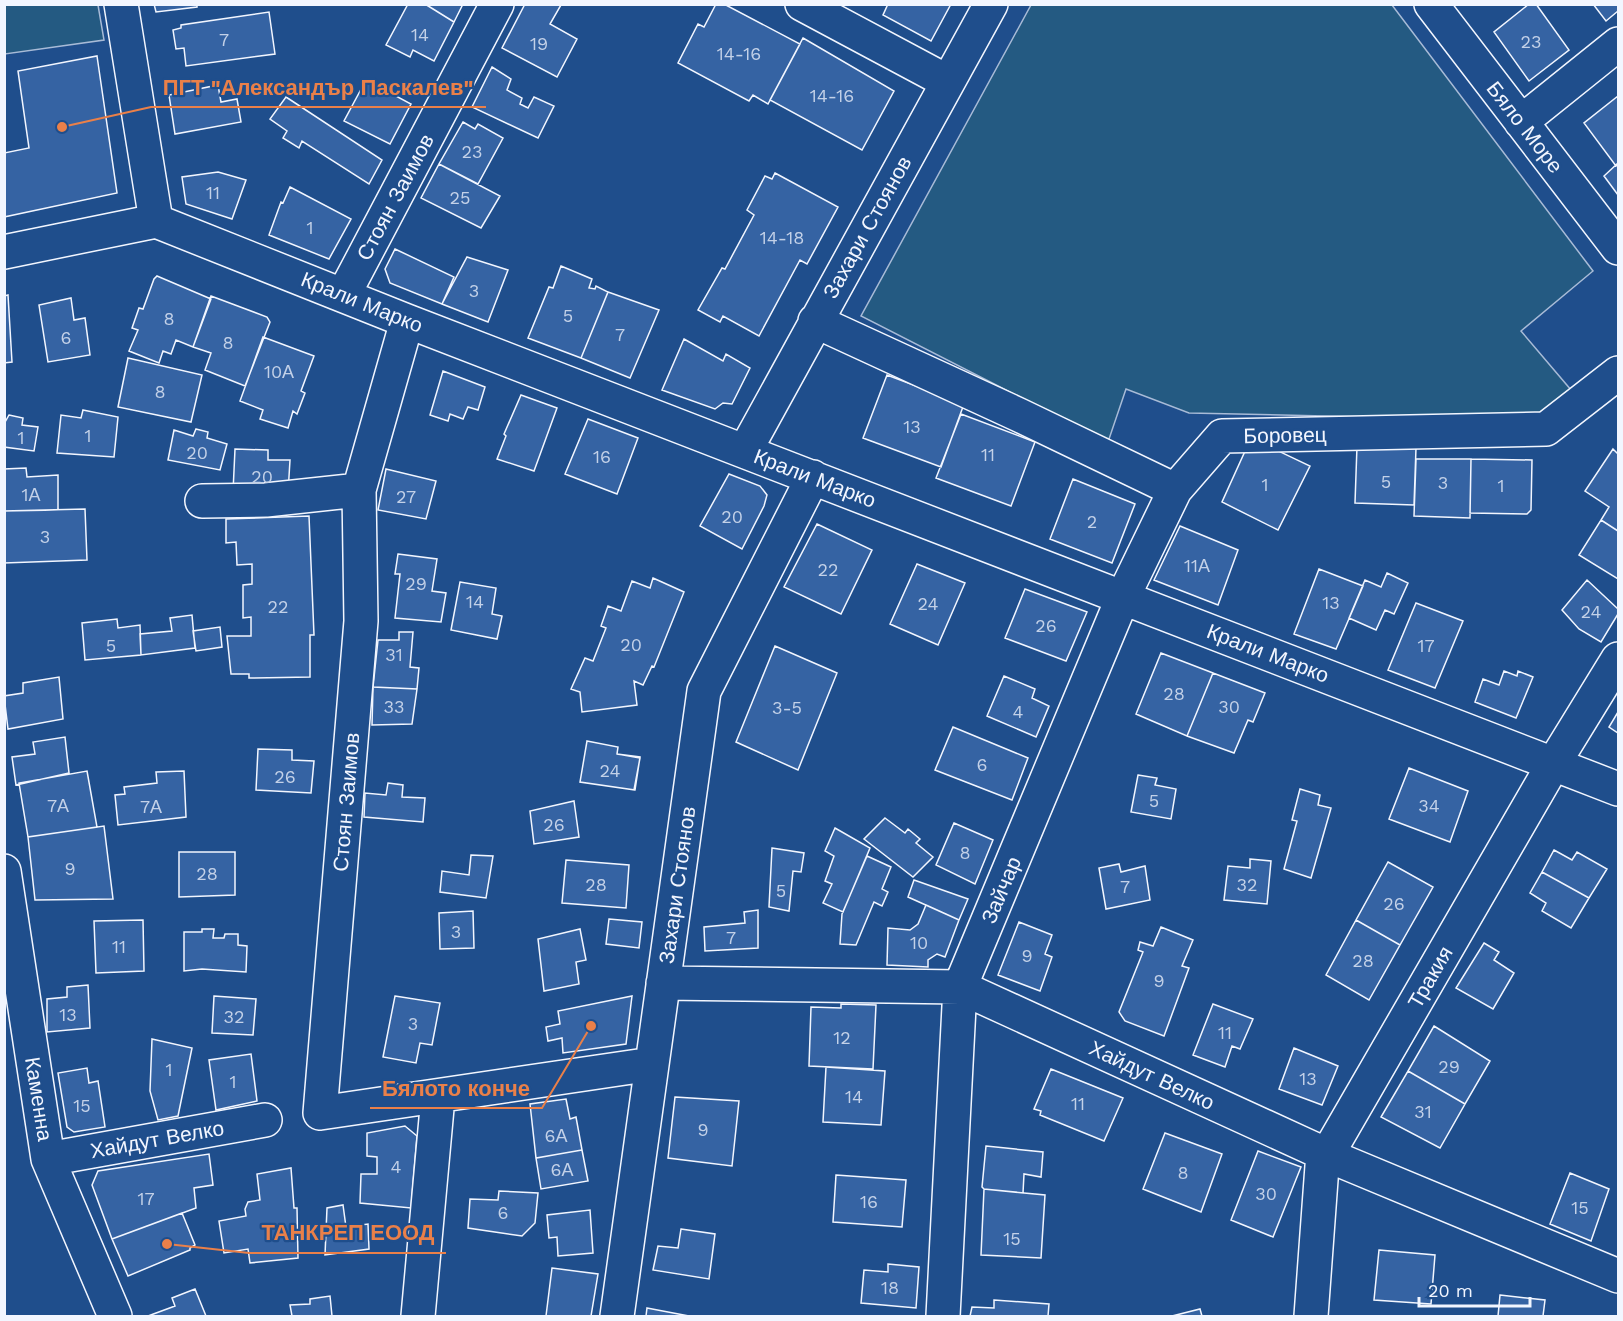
<svg xmlns="http://www.w3.org/2000/svg" width="1623" height="1321" viewBox="0 0 1623 1321" font-family="'Work Sans',sans-serif">
<rect width="100%" height="100%" fill="#1f4e8c"/>
<!-- green -->
<path fill="#245a82" stroke="#a8bbd7" stroke-width="1.5" d="M4 5H98L104 40 5 54Z
M1031 5H1392L1593 271 1521 331 1577 397 1545 421 1189 413 1126 389 1108 442 861 316Z"/>
<!-- building -->
<path fill="#3563a3" stroke="#f2f6ff" stroke-width="1.5" d="M154 4H197V7L156 12Z
M408 4H425L454 22 434 61 413 50 410 57 386 45Z
M425 4H463L454 22Z
M525 4 561 5 550 24 577 39 557 77 502 48Z
M716 4H724L800 44 768 104 753 95 749 101 678 63 698 24 704 27Z
M888 4H951L931 41 883 15Z
M1529 4H1536L1569 50 1529 81 1494 32Z
M1593 4H1618V11L1606 21Z
M269 12 275 54 186 66 184 48 176 49 173 30 181 28V25Z
M803 38 894 91 862 150 770 100Z
M97 56 117 193 4 217V153L29 148 18 71Z
M492 67 511 79 507 90 522 98 520 104 528 108 534 97 554 106 538 138 472 107Z
M366 80 411 104 390 144 344 121Z
M218 85 221 102 237 99 241 122 175 134 169 95Z
M1618 96V163L1616 166 1584 123Z
M286 97 382 160 369 184 302 141 299 148 283 138 287 131 270 119Z
M463 122 475 129 478 124 503 138 478 184 439 164Z
M1618 163V195L1604 176Z
M439 164 500 196 481 228 421 198Z
M218 172 246 180 232 219 186 204 182 177Z
M775 173 838 207 807 264 800 260 759 336 723 316 720 322 698 310 722 268 725 269 754 215 747 210 765 176 772 179Z
M290 187 351 219 329 259 269 235 281 202 283 203Z
M395 249 454 277 442 304 390 283 385 269Z
M467 257 508 270 488 322 442 304Z
M561 266 592 279 589 288 595 289 596 286 608 292 581 358 528 338 549 287 553 288Z
M157 276 211 299 193 347 176 340 171 354 163 351 159 363 129 351 138 330 132 328 139 308 143 309 154 279Z
M608 292 659 310 630 378 581 358Z
M8 295 12 362 4 363V296Z
M211 296 267 317 270 322 245 386 205 370 211 353 193 347Z
M71 298 74 320 85 318 90 355 48 362 39 305Z
M263 337 314 356 301 391 305 393 297 414 293 411 288 428 260 419 263 410 240 401Z
M684 339 723 361 726 354 750 368 732 404 723 403 715 409 662 390Z
M128 358 202 375 191 422 118 407Z
M443 371 485 387 478 410 468 407 463 419 450 414 448 421 430 415Z
M887 375 964 404 941 467 863 438Z
M521 395 557 408 534 471 497 459 506 436 504 434Z
M83 410 118 417 114 457 57 453 61 415 81 418Z
M961 414 1035 442 1011 506 936 478Z
M9 415 23 418 22 425 38 427 34 451 4 447V424Z
M588 419 638 438 617 494 565 474Z
M196 429 208 432 207 438 227 444 220 470 168 460 174 430 193 436Z
M1251 438 1310 466 1278 530 1222 502Z
M1357 446 1416 448 1414 505 1355 503Z
M235 449 268 450V460H290L288 493 233 492Z
M1613 449 1618 454V531L1601 520 1609 507 1585 491Z
M1416 459H1471L1470 518 1414 516Z
M1471 459 1532 460 1531 510 1527 514 1470 513Z
M26 468 27 477 58 475V510L4 511V469Z
M386 469 436 481 426 519 378 510Z
M729 474 760 486 767 495 764 506 742 549 700 526Z
M1073 479 1135 504 1112 563 1050 539Z
M85 509 87 560 4 563V511Z
M309 516 314 635H310V677L249 678V674H231L227 636H251V617L243 618V585L252 584V564L237 565 236 542 226 543V519Z
M1601 520 1618 531V579L1579 555Z
M817 524 872 550 841 614 784 587Z
M1180 526 1238 550 1218 605 1154 580Z
M398 554 437 559 432 591 446 593 441 622 395 618 400 574H395Z
M917 564 965 583 938 645 890 624Z
M1319 569 1363 586 1336 649 1294 634Z
M1387 573 1408 583 1394 614 1385 610 1376 630 1349 618 1365 580 1381 587Z
M653 578 684 592 654 667 652 666 643 685 634 681 637 705 582 712 580 692 571 689 585 658 593 661 606 628 601 626 608 606 621 611 632 581 650 588Z
M1587 580 1618 609V614L1601 642 1579 629 1562 610Z
M460 582 496 588 492 614 502 616 497 639 451 630Z
M1025 589 1087 612 1066 661 1005 638Z
M1416 603 1463 621 1435 688 1388 670Z
M192 615 195 648 141 655 140 634 172 631 170 618Z
M117 619 118 628 140 625 141 655 85 660 82 623Z
M220 627 222 647 196 651 193 631Z
M399 632H413L410 667 419 668 417 689 373 687 378 640H399Z
M775 646 837 673 798 770 736 742Z
M1161 653 1213 673 1187 736 1136 714Z
M1504 671 1517 676 1518 671 1533 677 1516 718 1475 702 1483 679 1499 685Z
M1213 673 1265 693 1253 722 1248 720 1234 753 1187 736Z
M1004 676 1035 689 1032 698 1049 706 1036 737 987 716Z
M59 677 63 719 8 729 4 696 23 693V683Z
M373 687 417 689 412 724 372 725Z
M1618 712V733L1609 727Z
M953 727 1028 758 1012 800 935 770Z
M65 737 69 773 16 785 12 757 35 754 33 742Z
M587 741 618 747 617 754 640 758 634 790 580 782Z
M587 741 618 747 617 754 640 757 635 790 580 782Z
M258 749 292 750V760L314 761 311 793 256 790Z
M1409 768 1468 791 1450 842 1389 819Z
M87 771 97 827 28 837 19 783Z
M184 771 186 817 118 825 115 795 125 794 124 787 157 783 156 772Z
M1138 775 1157 778 1155 785 1176 789 1171 819 1131 812Z
M388 783 403 785 402 797 425 798 423 822 364 817 365 793 386 795Z
M1300 789 1320 795 1318 805 1331 808 1311 878 1284 869 1297 821 1292 820Z
M574 801 579 837 534 844 530 811Z
M885 818 905 833 908 829 920 839 916 843 933 857 913 877 864 839Z
M954 823 993 840 975 884 936 865Z
M104 826 113 899 35 900 28 837Z
M835 828 870 848 843 912 823 903 832 884 825 881 834 856 825 851Z
M772 848 804 853 801 872 793 871 789 911 769 907Z
M1554 850 1572 860 1577 852 1607 869 1589 898 1542 872Z
M179 852H235V895L179 897Z
M471 855 493 856 486 898 440 892 442 871 469 875Z
M867 856 891 867 882 889 888 892 882 906 874 902 856 945 840 944 842 914Z
M1250 859 1271 861 1267 904 1224 900 1228 866 1250 868Z
M566 860 629 865 626 908 562 903Z
M1388 862 1433 887 1400 945 1356 920Z
M1119 864 1121 872 1145 866 1150 900 1106 909 1099 868Z
M1542 872 1589 898 1571 928 1542 911 1546 903 1530 893Z
M914 880 968 899 959 920 908 897Z
M926 905 959 920 945 957 937 954 928 960V967L887 965 888 928 910 930 918 924Z
M758 910V948L705 951 704 927 745 923 744 912Z
M473 911 474 948 440 949 439 913Z
M609 919 642 922 639 948 606 944Z
M143 920 144 971 96 973 94 921Z
M1356 920 1400 945 1369 1000 1326 975Z
M1019 922 1052 935 1045 954 1052 957 1040 991 998 975Z
M1161 927 1193 940 1182 966 1189 968 1164 1036 1125 1021 1119 1012 1143 952 1138 950 1140 942 1153 946Z
M202 929H214L213 938H224L225 934H238V945L247 946 246 972 202 969 184 971V932H202Z
M580 929 586 960 576 962 579 984 544 991 538 939Z
M1484 943 1499 952 1494 960 1514 973 1493 1009 1456 988Z
M88 985 90 1028 47 1032V999L67 997V987Z
M214 996 256 999 253 1035 212 1033Z
M395 996 440 1003 432 1045 420 1043 416 1063 383 1057Z
M632 996 626 1044 563 1053 562 1038 548 1041 546 1027 560 1024 558 1011Z
M841 1004 876 1005 873 1069 809 1066 811 1007 841 1008Z
M1213 1004 1253 1019 1240 1049 1232 1046 1225 1067 1193 1055Z
M1434 1026 1490 1061 1465 1104 1408 1071Z
M152 1039 192 1048 178 1116 158 1120 150 1091Z
M1294 1048 1338 1066 1322 1105 1279 1089Z
M251 1054 257 1101 216 1110 209 1060Z
M826 1067 885 1071 881 1125 823 1122Z
M87 1068 89 1083 98 1081 105 1127 74 1132 67 1127 58 1073Z
M1051 1069 1123 1098 1104 1141 1040 1115 1041 1111 1034 1109Z
M1408 1071 1465 1104 1440 1148 1381 1117Z
M675 1097 739 1101 732 1166 668 1158Z
M566 1099 570 1119 576 1117 582 1150 536 1158 530 1104Z
M405 1126 417 1136 411 1208 360 1203 361 1174H377V1157L367 1156V1133Z
M1165 1133 1222 1154 1201 1212 1143 1189Z
M986 1146 1043 1152 1041 1177 1024 1174 1023 1193 984 1189 982 1187Z
M582 1150 588 1181 541 1189 536 1158Z
M1258 1151 1301 1167 1273 1237 1231 1220Z
M209 1154 213 1185 194 1188 196 1208 112 1239 92 1185 98 1171Z
M291 1168 294 1208H297L298 1258 250 1263 248 1249 224 1253 219 1221 246 1216 245 1209 248 1202 260 1200 257 1174Z
M1570 1173 1609 1189 1591 1241 1550 1224Z
M836 1175 906 1180 902 1227 833 1222Z
M984 1189 1045 1195 1041 1258 981 1255Z
M499 1191 538 1193 535 1223 522 1236 468 1228 470 1199 498 1200Z
M343 1205 346 1227 368 1224 369 1249 325 1255 327 1208Z
M590 1210 593 1253 558 1256 557 1237 549 1238 547 1215Z
M182 1213 195 1245 190 1248V1250L128 1276 112 1239Z
M681 1229 715 1234 709 1279 653 1270 658 1246 678 1248Z
M1379 1250 1435 1255 1431 1304 1374 1300Z
M888 1264 919 1267 916 1308 861 1303 864 1270 888 1272Z
M552 1268 598 1274 591 1316H546Z
M195 1289 206 1316H148L175 1306 172 1298Z
M1500 1295 1545 1300 1543 1316H1498Z
M330 1296 332 1316H292L290 1305 310 1304V1299Z
M994 1300 1049 1304 1048 1316H970L972 1307 994 1308Z
M647 1308 689 1316H646Z
M1200 1309 1202 1316H1172Z"/>
<g fill="none" stroke-linecap="round" stroke-linejoin="round">
<!-- street casing -->
<g stroke="#f2f6ff" stroke-width="36">
<path id="street" d="M121 4 156 221
M802 4 948 82
M1431 4 1618 248
M1521 122 1618 44
M4 252 156 221 407 321 1618 789
M344 294 497 4
M407 321 359 490 361 621 320 1113 652 1064
M815 321 1019 415 1175 490 1222 436 1546 429 1618 373
M745 451 991 4
M202 501 266 500 359 490
M4 871 48 1159 115 1316
M663 983 960 987 1327 1155 1618 1276
M48 1159 265 1120
M418 1316 438 1097
M617 1316 704 691 813 477
M943 1316 960 987 1123 597 1175 490
M1311 1316 1322 1166 1327 1155 1554 763 1618 659"/>
</g>
<!-- street -->
<use href="#street" stroke="#1f4e8c" stroke-width="33"/>
</g>
<g text-anchor="middle" dominant-baseline="central" stroke-width="4.5" stroke-linejoin="round" paint-order="stroke">
<!-- number labels -->
<g font-size="18" fill="#c3d1e8">
<text x="420" y="34">14</text>
<text x="224" y="39">7</text>
<text x="1531" y="41">23</text>
<text x="539" y="43">19</text>
<text x="739" y="53">14-16</text>
<text x="832" y="95">14-16</text>
<text x="472" y="151">23</text>
<text x="213" y="192">11</text>
<text x="460" y="197">25</text>
<text x="310" y="227">1</text>
<text x="782" y="237">14-18</text>
<text x="474" y="290">3</text>
<text x="568" y="315">5</text>
<text x="169" y="318">8</text>
<text x="620" y="334">7</text>
<text x="66" y="337">6</text>
<text x="228" y="342">8</text>
<text x="279" y="371">10А</text>
<text x="160" y="391">8</text>
<text x="912" y="426">13</text>
<text x="88" y="435">1</text>
<text x="21" y="437">1</text>
<text x="197" y="452">20</text>
<text x="988" y="454">11</text>
<text x="602" y="456">16</text>
<text x="262" y="476">20</text>
<text x="1386" y="481">5</text>
<text x="1443" y="482">3</text>
<text x="1265" y="484">1</text>
<text x="1501" y="485">1</text>
<text x="31" y="494">1А</text>
<text x="406" y="496">27</text>
<text x="732" y="516">20</text>
<text x="1092" y="521">2</text>
<text x="45" y="536">3</text>
<text x="1197" y="565">11А</text>
<text x="828" y="569">22</text>
<text x="416" y="583">29</text>
<text x="475" y="601">14</text>
<text x="1331" y="602">13</text>
<text x="928" y="603">24</text>
<text x="278" y="606">22</text>
<text x="1591" y="611">24</text>
<text x="1046" y="625">26</text>
<text x="631" y="644">20</text>
<text x="111" y="645">5</text>
<text x="1426" y="645">17</text>
<text x="394" y="654">31</text>
<text x="1174" y="693">28</text>
<text x="394" y="706">33</text>
<text x="1229" y="706">30</text>
<text x="787" y="707">3-5</text>
<text x="1018" y="711">4</text>
<text x="982" y="764">6</text>
<text x="610" y="770">24</text>
<text x="285" y="776">26</text>
<text x="1154" y="800">5</text>
<text x="58" y="805">7А</text>
<text x="1429" y="805">34</text>
<text x="151" y="806">7А</text>
<text x="554" y="824">26</text>
<text x="965" y="852">8</text>
<text x="70" y="868">9</text>
<text x="207" y="873">28</text>
<text x="596" y="884">28</text>
<text x="1247" y="884">32</text>
<text x="1125" y="886">7</text>
<text x="781" y="890">5</text>
<text x="1394" y="903">26</text>
<text x="456" y="931">3</text>
<text x="731" y="937">7</text>
<text x="919" y="942">10</text>
<text x="119" y="946">11</text>
<text x="1027" y="955">9</text>
<text x="1363" y="960">28</text>
<text x="1159" y="980">9</text>
<text x="68" y="1014">13</text>
<text x="234" y="1016">32</text>
<text x="413" y="1023">3</text>
<text x="1225" y="1032">11</text>
<text x="842" y="1037">12</text>
<text x="1449" y="1066">29</text>
<text x="169" y="1069">1</text>
<text x="1308" y="1078">13</text>
<text x="233" y="1081">1</text>
<text x="854" y="1096">14</text>
<text x="1078" y="1103">11</text>
<text x="82" y="1105">15</text>
<text x="1423" y="1111">31</text>
<text x="703" y="1129">9</text>
<text x="556" y="1135">6А</text>
<text x="396" y="1166">4</text>
<text x="562" y="1169">6А</text>
<text x="1183" y="1172">8</text>
<text x="1266" y="1193">30</text>
<text x="146" y="1198">17</text>
<text x="869" y="1201">16</text>
<text x="1580" y="1207">15</text>
<text x="503" y="1212">6</text>
<text x="1012" y="1238">15</text>
<text x="890" y="1287">18</text>
</g>
<!-- street labels -->
<g font-size="21" fill="#f2f6ff" stroke="#1f4e8c">
<text transform="translate(1525 127) rotate(52)">Бяло Море</text>
<text transform="translate(395 197) rotate(-62)">Стоян Заимов</text>
<text transform="translate(867 227) rotate(-61)">Захари Стоянов</text>
<text transform="translate(362 302) rotate(22)">Крали Марко</text>
<text transform="translate(1285 435) rotate(-1)">Боровец</text>
<text transform="translate(815 478) rotate(21)">Крали Марко</text>
<text transform="translate(1268 653) rotate(21)">Крали Марко</text>
<text transform="translate(346 802) rotate(-85)">Стоян Заимов</text>
<text transform="translate(677 885) rotate(-82)">Захари Стоянов</text>
<text transform="translate(1001 890) rotate(-67)">Зайчар</text>
<text transform="translate(1430 977) rotate(-60)">Тракия</text>
<text transform="translate(1152 1075) rotate(25)">Хайдут Велко</text>
<text transform="translate(39 1099) rotate(81)">Каменна</text>
<text transform="translate(157 1139) rotate(-10)">Хайдут Велко</text>
</g>
</g>
<!-- callouts -->
<path fill="none" stroke="#ea8049" stroke-width="2" d="M62 127L151 107H486M591 1026L542 1108H370M167 1244L249 1253H446"/>
<g fill="#ea8049" stroke="#1f4e8c" stroke-width="2">
<circle cx="62" cy="127" r="6"/>
<circle cx="591" cy="1026" r="6"/>
<circle cx="167" cy="1244" r="6"/>
</g>
<g font-size="22" text-anchor="middle" font-weight="bold" fill="#ea8049" stroke="#1f4e8c" stroke-width="4.5" stroke-linejoin="round" paint-order="stroke">
<text x="318" y="95">ПГТ "Александър Паскалев"</text>
<text x="456" y="1096">Бялото конче</text>
<text x="348" y="1240">ТАНКРЕП ЕООД</text>
</g>
<!-- border -->
<rect width="1623" height="1321" fill="none" stroke="#f2f6ff" stroke-width="12"/>
<!-- scale -->
<path d="M1419 1297v9h111v-9" fill="none" stroke="#f2f6ff" stroke-width="3"/>
<text x="1428" y="1297" font-size="18" fill="#f2f6ff" stroke="#1f4e8c" stroke-width="4.5" paint-order="stroke">20 m</text>
</svg>
